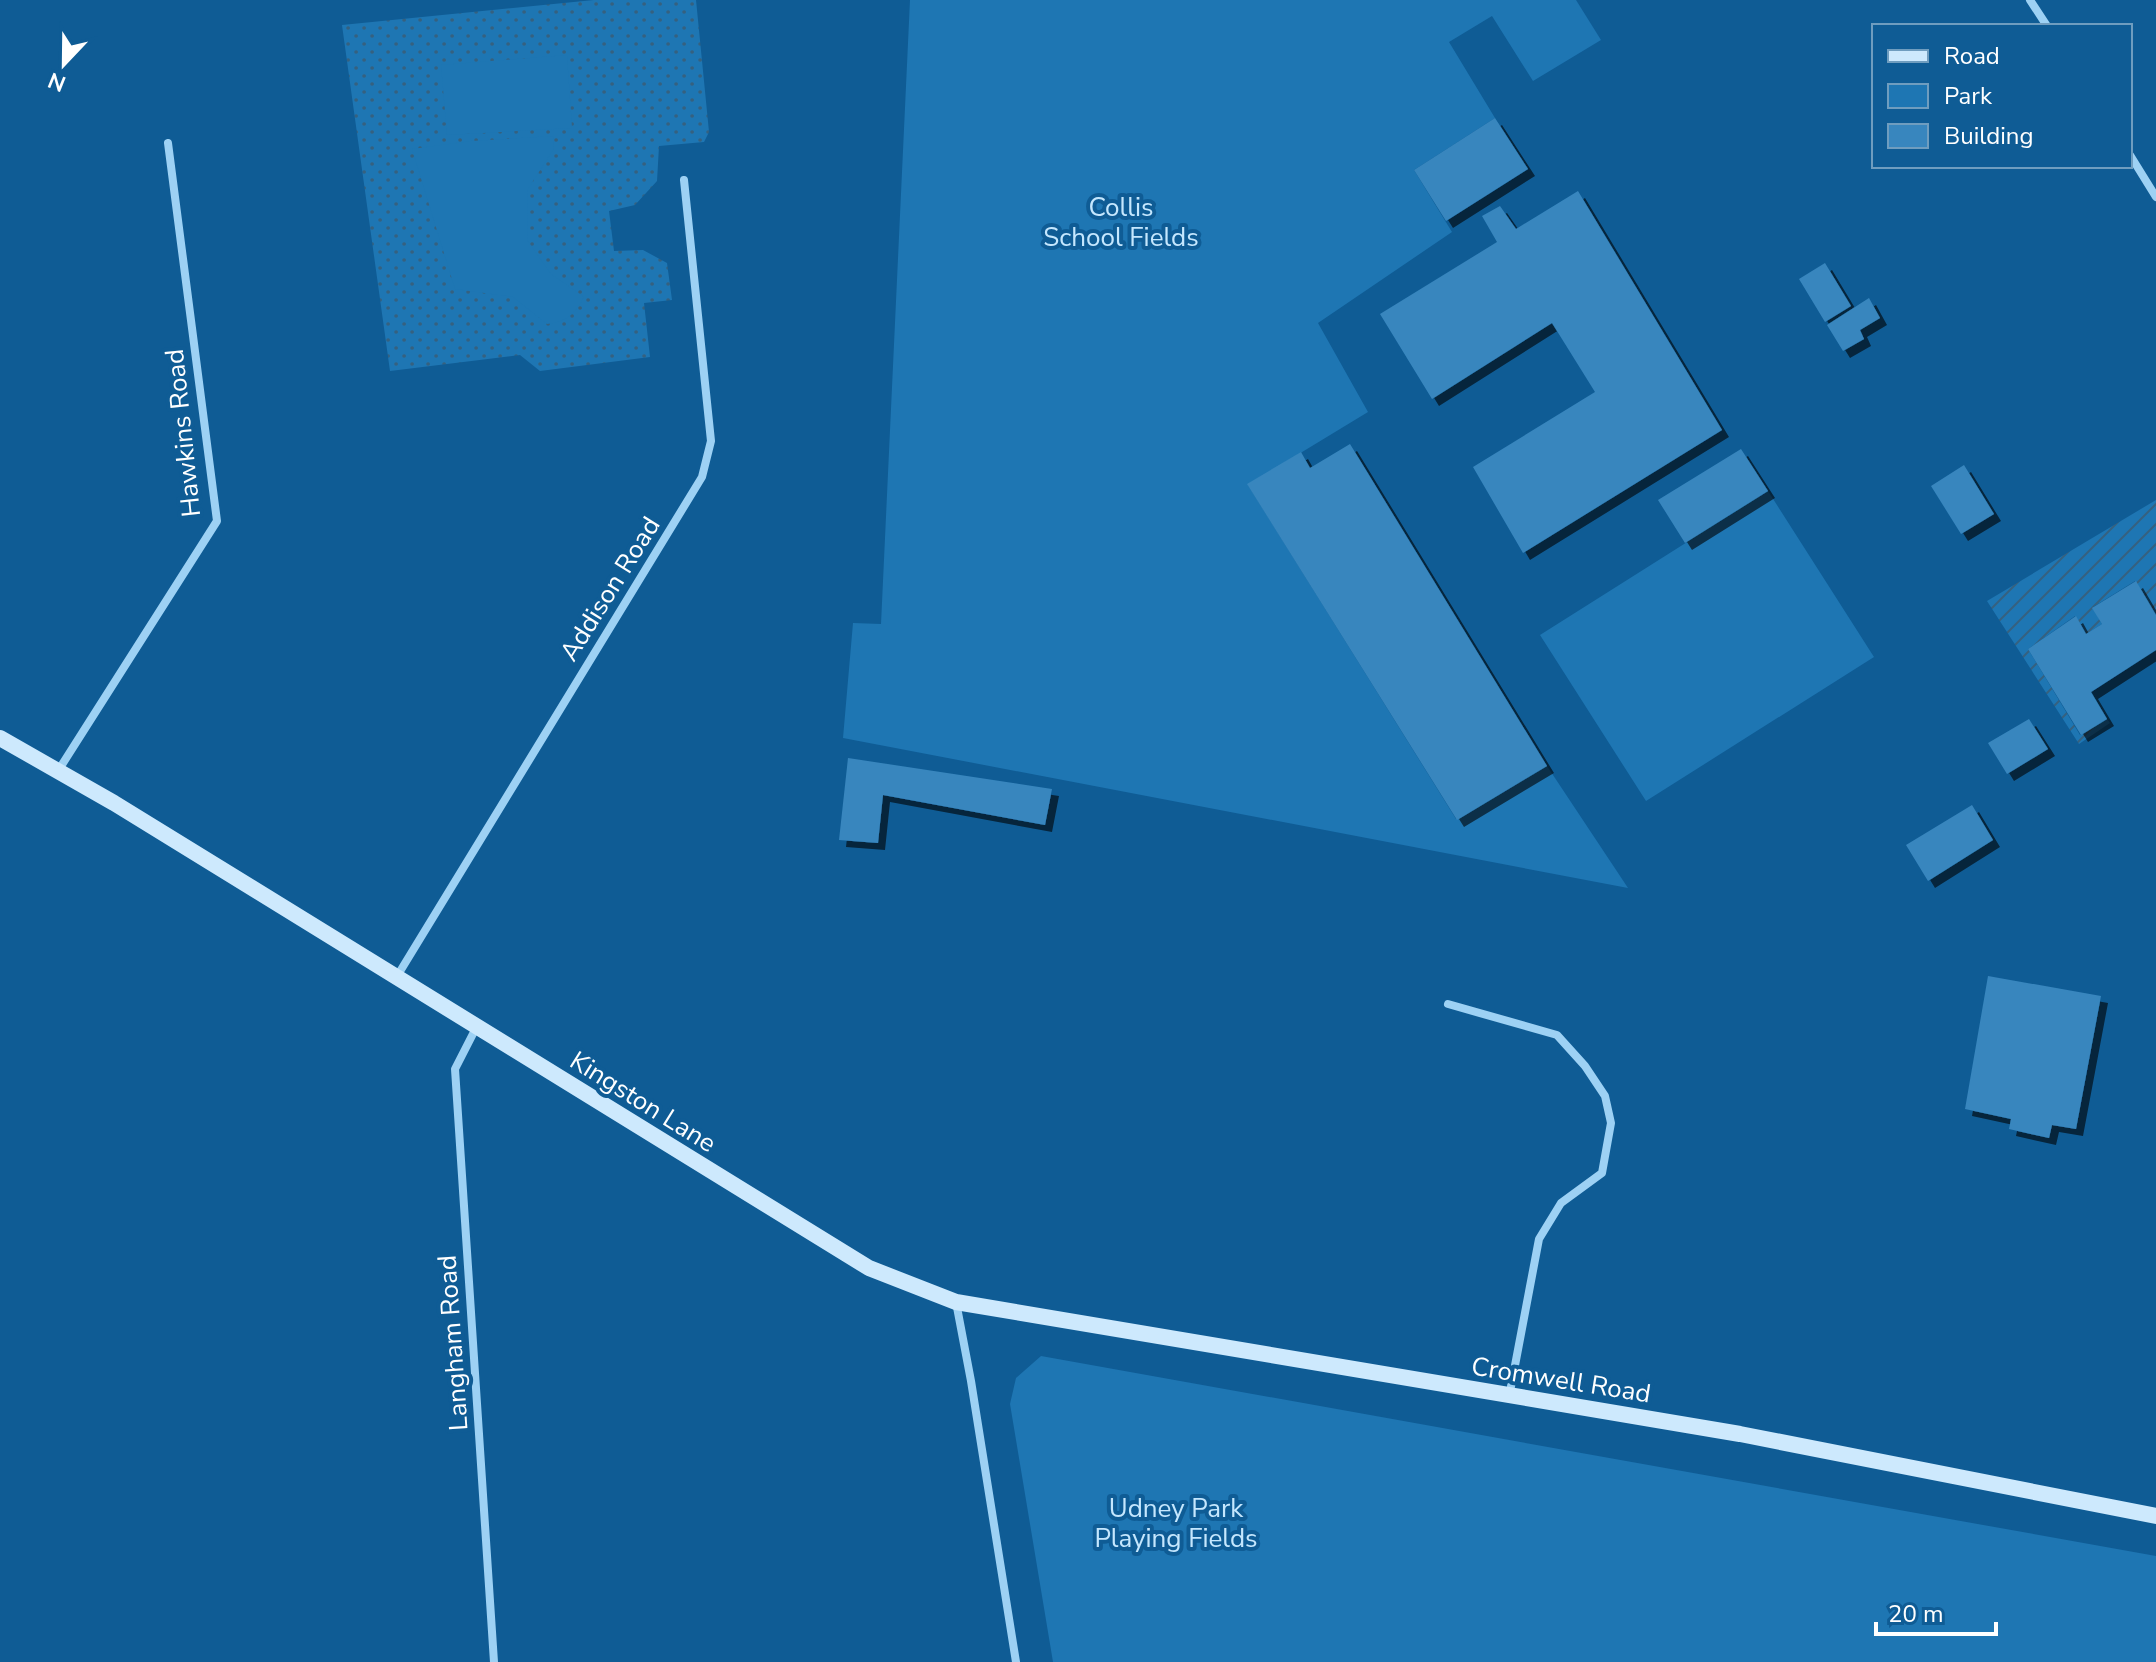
<svg xmlns="http://www.w3.org/2000/svg" width="2156" height="1662" viewBox="0 0 2156 1662" font-family="'Nunito Sans',sans-serif">
<defs>
<pattern id="grass-dots" width="8" height="8" patternUnits="userSpaceOnUse" patternTransform="scale(2)"><rect width="8" height="8" fill="#1e76b3"/><path d="M2 2h.1M6 6h.1" fill="none" stroke="#356180" stroke-width="1.8" stroke-linecap="round"/></pattern>
<pattern id="garden-furrows" width="10" height="10" patternUnits="userSpaceOnUse" patternTransform="scale(2)"><rect width="10" height="10" fill="#1e76b3"/><path d="M-1 1l2-2M0 10L10 0M9 11l2-2" fill="none" stroke="#356180"/></pattern>
<filter id="shadow"><feDropShadow dx="7" dy="7" stdDeviation="0" flood-color="#0009"/></filter>
</defs>
<rect width="100%" height="100%" fill="#0f5c95"/>
<!-- grass -->
<path fill="url(#grass-dots)" d="M594 0H696L709 132 704 142 659 146 657 181 635 205 609 211 614 251 643 250 667 263 672 300 644 303 650 357 540 371 520 355 390 371 342 25Z"/>
<!-- park -->
<path fill="#1e76b3" d="M910 0H1576L1601 40 1533 81 1492 16 1449 42 1495 118 1414 170 1452 232 1318 323 1368 412 1248 485 1456 819 1547 766 1628 888 843 738 853 623 881 624Z
M567 55 572 128 447 135 441 65Z
M554 136 553 150 528 189 527 240 551 274 584 297C575 314 566 322 547 324L513 297 455 289 412 149 471 141Z
M1768 491 1874 657 1646 801 1540 635Z
M1041 1356 2156 1556V1662H1053L1010 1404 1016 1378Z"/>
<!-- garden -->
<path fill="url(#garden-furrows)" d="M2156 500V615L2135 581 2093 607 2102 624 2086 634 2075 616 2028 649 2080 735 2107 719 2110 723 2079 744 1987 601Z"/>
<!-- building -->
<path fill="#3886be" filter="url(#shadow)" d="M1495 118 1528 169 1446 221 1414 170Z
M1578 191 1722 430 1523 553 1473 467 1595 392 1552 323 1432 399 1380 314 1497 242 1482 216 1500 206 1516 229Z
M1825 263 1851 306 1825 322 1799 279Z
M1869 298 1880 318 1860 330 1864 339 1843 351 1827 325Z
M1350 444 1547 766 1457 820 1247 484 1301 452 1310 468Z
M1741 449 1768 491 1685 543 1658 500Z
M1964 465 1994 514 1961 534 1931 486Z
M2136 581 2156 615V650L2091 692 2107 719 2081 735 2028 649 2076 616 2086 634 2102 624 2092 608Z
M2029 719 2048 749 2007 774 1988 743Z
M848 758 1052 789 1045 825 883 795 878 843 839 840Z
M1972 805 1993 840 1928 881 1906 845Z
M1988 976 2101 996 2076 1129 2052 1125 2049 1138 2009 1129 2011 1119 1965 1109Z"/>
<g fill="none" stroke-linecap="round" stroke-linejoin="round">
<!-- minor -->
<path stroke="#9dd1f4" stroke-width="8" d="M2030 0 2047 26
M2130 155 2156 197
M58 771 217 521 168 143
M396 978 702 477 711 441 684 180
M1448 1004 1557 1035 1585 1066 1605 1096 1611 1123 1602 1173 1561 1203 1539 1239 1509 1397
M477 1026 455 1069 494 1662
M956 1302 971 1381 1016 1662"/>
<!-- secondary -->
<path stroke="#cde9fd" stroke-width="16" d="M0 738 114 803 869 1268 956 1302 1740 1434 2156 1516"/>
</g>
<g text-anchor="middle" dominant-baseline="central" stroke-width="8" stroke-linejoin="round" paint-order="stroke">
<!-- park labels -->
<g font-size="26" fill="#c5e7fe" stroke="#0f5c95">
<text x="1121" y="207">Collis<tspan x="1121" dy="30">School Fields</tspan></text>
<text x="1176" y="1508">Udney Park<tspan x="1176" dy="30">Playing Fields</tspan></text>
</g>
<!-- street labels -->
<g font-size="26" fill="#fff" stroke="#0f5c95">
<text transform="translate(183 433) rotate(-96)">Hawkins Road</text>
<text transform="translate(610 589) rotate(-58)">Addison Road</text>
<text transform="translate(643 1102) rotate(32)">Kingston Lane</text>
<text transform="translate(453 1343) rotate(-94)">Langham Road</text>
<text transform="translate(1561 1380) rotate(9)">Cromwell Road</text>
</g>
</g>
<!-- legend -->
<rect x="1872" y="24" width="260" height="144" fill="#0f5c95" stroke="#6f9dbf" stroke-width="2"/>
<rect x="1888" y="50" width="40" height="12" fill="#cde9fd" stroke="#6f9dbf" stroke-width="2"/>
<text x="1944" y="64" font-size="24" fill="#ffffff">Road</text>
<rect x="1888" y="84" width="40" height="24" fill="#1e76b3" stroke="#6f9dbf" stroke-width="2"/>
<text x="1944" y="104" font-size="24" fill="#ffffff">Park</text>
<rect x="1888" y="124" width="40" height="24" fill="#3886be" stroke="#6f9dbf" stroke-width="2"/>
<text x="1944" y="144" font-size="24" fill="#ffffff">Building</text>
<!-- north arrow -->
<g transform="translate(64 64) rotate(202)" stroke="#0f5c95" stroke-width="6" paint-order="stroke">
<path d="M0-6L14 30L0 20L-14 30Z" fill="#ffffff"/>
<text y="-12" font-size="22" font-weight="bold" text-anchor="middle" fill="#ffffff">N</text>
</g>
<!-- scale -->
<path d="M1876 1622v12h120v-12" fill="none" stroke="#ffffff" stroke-width="4"/>
<text x="1888" y="1622" font-size="24" fill="#ffffff" stroke="#0f5c95" stroke-width="6" paint-order="stroke">20 m</text>
</svg>
